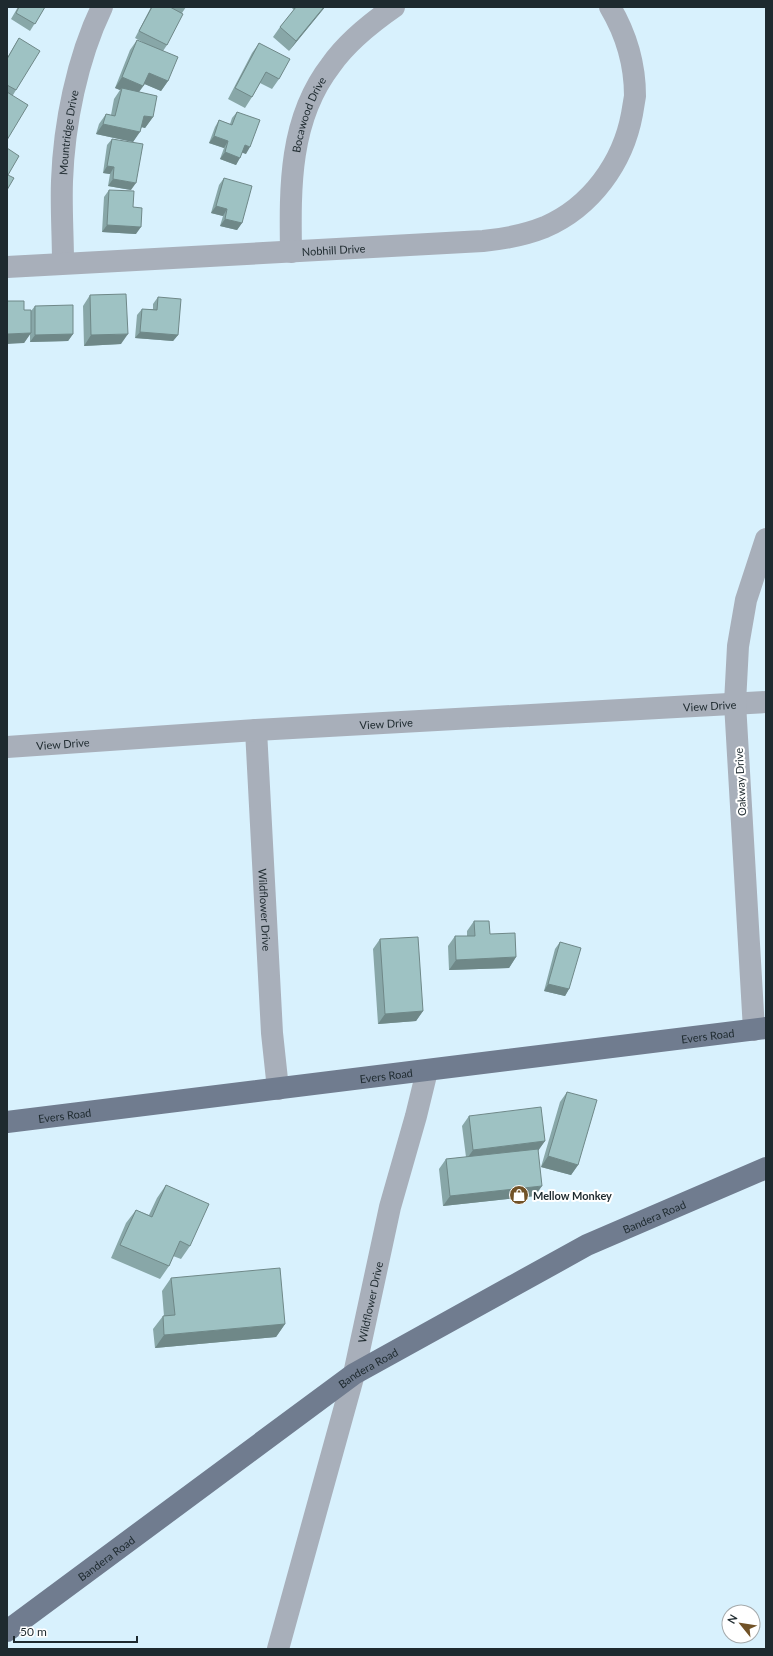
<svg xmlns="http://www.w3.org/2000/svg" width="773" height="1656" viewBox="0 0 773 1656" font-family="Lato,sans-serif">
<rect width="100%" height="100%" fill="#d8f1fd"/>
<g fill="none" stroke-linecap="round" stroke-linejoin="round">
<!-- minor -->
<g stroke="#a8afba" stroke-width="22">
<path id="s1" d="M291 252C290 187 289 119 331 65 347 42 371 23 394 7"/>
<path id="s2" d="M63 263C63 236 61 208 62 181 64 124 77 59 102 7"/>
<path id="s3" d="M7 267 483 241C504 239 525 235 545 227 591 207 623 163 632 114 633 108 634 102 635 96 635 65 626 34 610 7"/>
<path id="s4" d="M256 730 272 1033 278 1089"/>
<path id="s5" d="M7 747 256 730 766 702"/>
<path d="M754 1030 735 703 738 646 746 600 766 539"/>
<path id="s6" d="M278 1649 354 1374 390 1207 416 1116 427 1071"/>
</g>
<!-- major -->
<g stroke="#707c8f" stroke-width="22">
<path id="s7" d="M7 1122 766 1028"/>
<path id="s8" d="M7 1631 354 1374 587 1245 766 1168"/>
</g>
</g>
<!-- wall -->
<path fill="#88a7a8" d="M18 7H45L30 31 11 19Z
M151 7H186L182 13 167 45 163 51 168 81 161 91 145 84 139 92 153 117 145 128 142 127 133 142 96 134 99 124 106 114 111 115 114 99 120 90 115 88 130 50 137 40 148 45 135 38Z
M291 7H325L289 51 273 37 280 27 294 10Z
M19 38 16 90 13 95 7 140V58Z
M259 43 279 79 272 89 260 83 252 97 245 108 228 99 252 53Z
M237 112 246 154 242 152 236 165 220 159 224 148 209 143 215 127 219 120 230 124 232 118Z
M112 139 131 190 108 186 110 174 103 173 107 145Z
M224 178 242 223 237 230 220 226 223 216 211 213 219 185Z
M109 190 133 207 136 234 102 232 104 197Z
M90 295 121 344 84 346 83 306Z
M158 297 178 335 173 341 135 338 137 315 142 309H153V304Z
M35 306 73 334 68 341 30 342V334L24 343V310L31 311Z
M474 921 516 957 509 968 449 970 448 946 455 936H467V931Z
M380 939 423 1011 416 1021 378 1024 373 949Z
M560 942 569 989 565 996 544 991 555 949Z
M567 1092 578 1165 571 1175 541 1167 560 1102Z
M469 1116 545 1141 538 1150 535 1196 443 1206 439 1169 446 1159 466 1157 462 1126Z
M166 1185 190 1246 181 1259 173 1256 169 1266 160 1279 111 1258 126 1223 136 1210 149 1215 157 1198Z
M171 1278 285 1324 276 1337 155 1348 153 1329 163 1316H164L162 1291Z"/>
<!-- shaded-wall -->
<path fill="#6f8888" d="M324 7H325L289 51 296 41Z
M149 73 168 81 161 91 142 83Z
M122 77 143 86 136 96 122 88 120 90 115 88Z
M144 116 153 117 145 128 137 126Z
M103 124 140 132 133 142 96 134Z
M214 136 228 141 224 148 209 143Z
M245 145 250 147 246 154 240 152Z
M225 152 240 158 236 165 220 159Z
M107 166 114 167 110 174 103 173Z
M113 179 136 183 131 190 108 186Z
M216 206 227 209 223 216 211 213Z
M225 219 242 223 237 230 220 226Z
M107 225 141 227 136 234 102 232Z
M140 332 178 335 173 341 135 338Z
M31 333 24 343 7 344V334Z
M73 334 68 341 30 342 35 335Z
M128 334 121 344 84 346 91 335Z
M516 957 509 968 449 970 456 960Z
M548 984 569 989 565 996 544 991Z
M423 1011 416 1021 378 1024 385 1014Z
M545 1141 538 1151 466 1160 473 1150Z
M548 1156 578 1165 571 1175 541 1167Z
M542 1186 535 1196 443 1206 450 1196Z
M285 1324 276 1337 155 1348 164 1335Z"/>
<!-- building -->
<path fill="#9ec2c3" stroke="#6f8888" d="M19 7H45L35 24 16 13Z
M152 7H170L183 14 167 45 139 31Z
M296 7H324L296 41 280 27Z
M19 38 40 51 16 90 7 85V59Z
M137 40 178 57 168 81 149 73 143 86 122 77Z
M259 43 290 59 279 79 266 72 252 97 235 88Z
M122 88 157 96 153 117 144 116 140 132 103 124 106 114 115 116Z
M7 92 28 105 7 140Z
M237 112 260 120 250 147 245 145 240 158 225 152 228 141 214 136 219 120 232 125Z
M112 139 143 144 136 183 113 179 114 167 107 166Z
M7 148 19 156 8 175 14 178 7 190Z
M224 178 252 186 242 223 225 219 227 209 216 206Z
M109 190 134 191 133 207 142 208 141 227 107 225Z
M126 294 128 334 91 335 90 295Z
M158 297 181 299 178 335 140 332 142 309 157 310Z
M7 301H24V310H31V333L7 334Z
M73 305V334L35 335V306Z
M474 921H489L490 934 515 933 516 957 456 960 455 936H475Z
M418 937 423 1011 385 1014 380 939Z
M560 942 581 948 569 989 548 984Z
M567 1092 597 1100 578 1165 548 1156Z
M541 1107 545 1141 473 1150 469 1116Z
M538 1149 542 1186 450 1196 446 1159Z
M166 1185 209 1204 190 1246 180 1241 169 1266 120 1245 136 1210 152 1217Z
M280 1268 285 1324 164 1335 163 1316 175 1315 171 1278Z"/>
<!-- icons -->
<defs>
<g id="shop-disc" transform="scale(1)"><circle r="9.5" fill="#715227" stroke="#fff"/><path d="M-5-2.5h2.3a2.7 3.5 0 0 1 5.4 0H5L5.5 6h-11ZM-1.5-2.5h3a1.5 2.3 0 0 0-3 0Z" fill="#fff"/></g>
</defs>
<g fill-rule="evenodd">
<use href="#shop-disc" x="519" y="1195"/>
</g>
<g text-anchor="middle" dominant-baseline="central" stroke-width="4" stroke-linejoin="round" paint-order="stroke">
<!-- street labels -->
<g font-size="11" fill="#1e2a2f" stroke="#fff">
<text stroke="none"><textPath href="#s1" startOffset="140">Bocawood Drive</textPath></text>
<text stroke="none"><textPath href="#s2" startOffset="131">Mountridge Drive</textPath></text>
<text stroke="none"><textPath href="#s3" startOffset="327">Nobhill Drive</textPath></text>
<text stroke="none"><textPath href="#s5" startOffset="704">View Drive</textPath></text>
<text stroke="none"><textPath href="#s5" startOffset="380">View Drive</textPath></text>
<text stroke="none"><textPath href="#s5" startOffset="56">View Drive</textPath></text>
<text transform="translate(740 782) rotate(-93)">Oakway Drive</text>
<text stroke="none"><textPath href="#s4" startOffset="180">Wildflower Drive</textPath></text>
<text stroke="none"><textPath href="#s7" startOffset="706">Evers Road</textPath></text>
<text stroke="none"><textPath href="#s7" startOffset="382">Evers Road</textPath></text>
<text stroke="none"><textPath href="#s7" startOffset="58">Evers Road</textPath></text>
<text stroke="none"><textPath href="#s8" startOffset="771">Bandera Road</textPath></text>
<text stroke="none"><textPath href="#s6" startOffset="359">Wildflower Drive</textPath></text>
<text stroke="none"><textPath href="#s8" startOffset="447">Bandera Road</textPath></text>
<text stroke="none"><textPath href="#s8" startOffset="123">Bandera Road</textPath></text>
</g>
<!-- poi labels -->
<g font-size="11" font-weight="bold" fill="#1e2a2f" stroke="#fff" text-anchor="start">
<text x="533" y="1195">Mellow Monkey</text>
</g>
</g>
<!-- border -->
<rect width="773" height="1656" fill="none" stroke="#1e2a2f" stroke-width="16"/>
<!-- north arrow -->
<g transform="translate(741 1624) rotate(300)"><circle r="19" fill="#ffffff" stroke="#a5aaac"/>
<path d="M0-3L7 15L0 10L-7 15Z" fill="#715227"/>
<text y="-6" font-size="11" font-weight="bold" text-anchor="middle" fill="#1e2a2f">N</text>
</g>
<!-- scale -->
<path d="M14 1636v6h123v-6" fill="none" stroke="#1e2a2f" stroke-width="2"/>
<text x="20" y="1636" font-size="12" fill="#1e2a2f" stroke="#ffffff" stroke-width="3" paint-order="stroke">50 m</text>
</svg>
